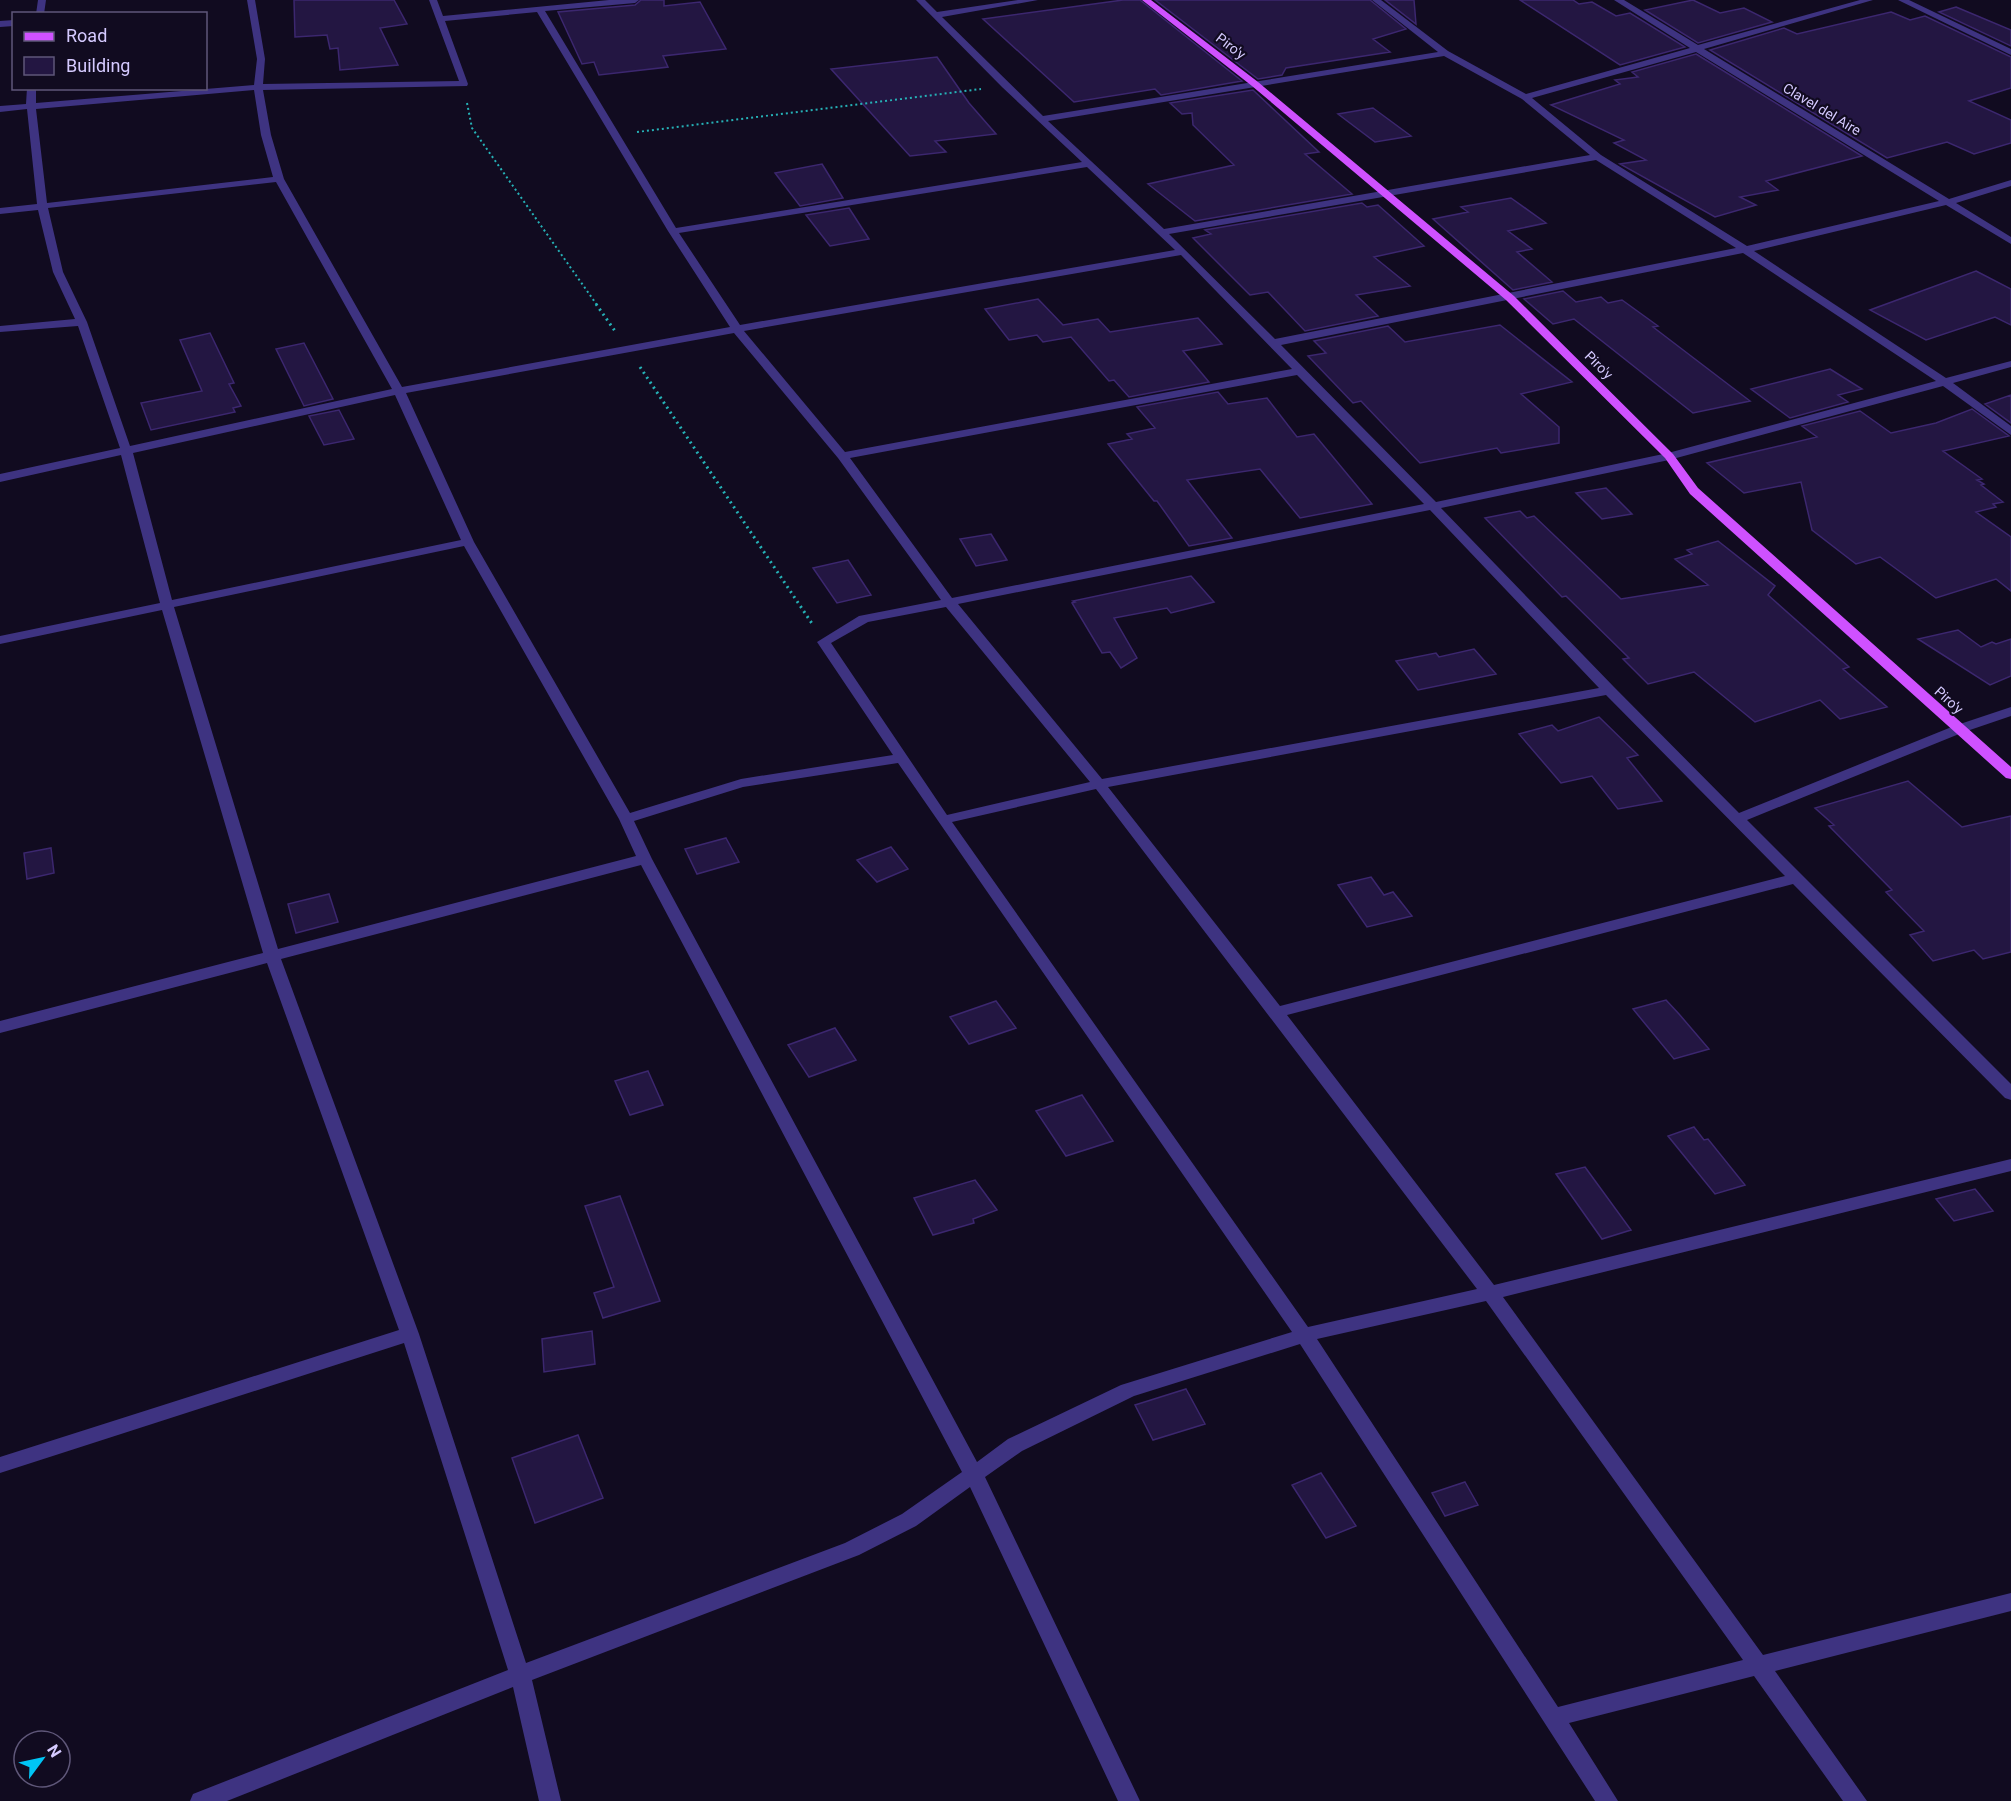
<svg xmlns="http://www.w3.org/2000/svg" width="2011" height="1801" viewBox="0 0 2011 1801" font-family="Roboto,sans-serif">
<rect width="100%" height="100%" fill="#110b20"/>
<!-- building -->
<path fill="#231642" stroke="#3c276f" stroke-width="1.5" d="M294 0H394L407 24 380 28 398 65 340 70 338 48 330 49 327 35 295 37Z
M641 0H664V6L700 2 726 49 663 56 668 67 599 75 594 62 582 64 558 12 635 5Z
M1123 0H1140L1242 81 1161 95 1155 89 1074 102 983 19Z
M1155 0H1370L1406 29 1373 39 1390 52 1286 68 1282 75 1258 79Z
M1385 0H1414L1416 24Z
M1520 0H1573L1579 4 1592 2 1616 16 1630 13 1685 47 1620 65Z
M1693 0 1720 13 1744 8 1772 22 1698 43 1645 10Z
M1956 7 2011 30V46L1939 12Z
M1891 12 1910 20 1925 16 2011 57V88L1969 101 2011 120V143L1974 154 1947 142 1887 158 1710 50 1784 28 1797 34Z
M1696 54 1862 156 1766 181 1778 190 1740 197 1756 205 1715 217 1620 164 1646 160 1614 143 1624 140 1551 105 1620 84 1615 80 1638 77 1632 72Z
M937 57 969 103 996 134 935 141 946 152 910 156 831 69Z
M1253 90 1319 152 1305 154 1352 194 1195 221 1148 184 1234 165 1193 125 1192 113 1182 114 1170 103Z
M1373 108 1411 136 1375 142 1338 114Z
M822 164 843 198 800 206 775 173Z
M1511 198 1546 223 1508 231 1532 249 1517 252 1552 282 1513 290 1433 219 1468 212 1461 207Z
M1362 203 1367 207 1378 205 1424 246 1374 257 1410 286 1356 295 1378 316 1305 331 1268 292 1250 295 1193 238 1211 234 1205 230Z
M849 208 869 239 830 246 806 215Z
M1976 271 2011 289V325L1995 317 1926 340 1870 310Z
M1563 291 1576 302 1601 297 1608 303 1622 300 1658 326 1653 327 1750 401 1693 413 1574 319 1553 324 1524 299Z
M1038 299 1063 325 1098 319 1110 332 1198 318 1222 344 1183 351 1209 382 1129 397 1114 380 1109 381 1071 337 1043 342 1037 335 1009 340 985 309Z
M1500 325 1572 382 1521 394 1559 427V443L1501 453 1497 448 1420 463 1361 401 1353 403 1308 356 1326 353 1314 341 1388 326 1405 342Z
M210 333 234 383 229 384 241 406 233 408 235 412 151 430 141 403 202 391 180 340Z
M304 343 333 399 304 406 276 349Z
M1830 369 1862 389 1838 395 1848 402 1790 418 1751 389Z
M1218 392 1228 404 1267 398 1297 437 1314 434 1372 504 1300 518 1260 469 1187 480 1232 538 1189 546 1157 501H1154L1108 444 1132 439 1127 434 1155 428 1137 407Z
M2011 395V423L1985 404Z
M1972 409 2009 436 1943 451 1982 479 1977 480 1984 484 1981 485 2003 502 1993 504 1996 507 1976 512 2011 537V591L1996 579 1936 598 1880 557 1856 564 1812 530 1801 482 1744 493 1707 463 1817 437 1802 426 1860 411 1891 433 1936 423Z
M339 410 354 439 324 445 309 416Z
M1606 488 1632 514 1602 519 1576 493Z
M1520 511 1527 518 1534 516 1621 599 1708 585 1675 559 1692 554 1687 550 1718 541 1775 586 1768 595 1849 667 1843 669 1887 707 1840 719 1820 700 1755 722 1694 672 1648 684 1623 659 1629 658 1566 596 1562 597 1485 518Z
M991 534 1007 560 976 566 960 539Z
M848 560 871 595 837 603 813 568Z
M1191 576 1214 602 1171 613 1167 608 1114 618 1137 658 1121 668 1110 652 1102 653 1072 603 1075 602 1073 601Z
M1958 630 1981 647 1992 642 1996 644 2011 639V676L1990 685 1918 639Z
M1474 649 1496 674 1418 690 1396 661 1436 653 1439 657Z
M1599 717 1638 755 1627 758 1662 801 1618 809 1592 776 1561 783 1519 734 1552 725 1558 731Z
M1908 781 1962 827 2011 816V952L1983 959 1974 950 1933 961 1910 935 1924 931 1886 892 1892 890 1829 826 1834 825 1815 808Z
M726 838 739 862 697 874 685 849Z
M891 847 908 869 877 882 857 860Z
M51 848 54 873 27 879 24 853Z
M1371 877 1384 895 1393 892 1412 916 1367 927 1338 885Z
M329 894 338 922 296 933 288 904Z
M1666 1000 1679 1014 1709 1049 1674 1059 1633 1009Z
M996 1001 1016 1028 969 1044 950 1017Z
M835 1028 856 1060 809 1077 788 1045Z
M648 1071 663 1105 630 1115 615 1081Z
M1082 1095 1113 1141 1066 1156 1036 1111Z
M1694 1127 1704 1140 1708 1139 1745 1185 1715 1194 1668 1136Z
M1585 1167 1631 1230 1602 1239 1556 1174Z
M975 1180 997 1210 973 1219 974 1223 933 1235 914 1198Z
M1975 1189 1993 1211 1954 1221 1936 1199Z
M620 1196 660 1301 603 1318 594 1293 614 1287 585 1206Z
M592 1331 595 1364 544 1372 542 1339Z
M1186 1389 1205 1424 1153 1440 1135 1405Z
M578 1435 603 1498 535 1523 512 1458Z
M1321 1473 1356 1526 1326 1538 1292 1485Z
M1465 1482 1478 1505 1445 1516 1432 1493Z"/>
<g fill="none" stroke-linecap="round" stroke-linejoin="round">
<!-- path-far1 -->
<path stroke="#26b1b6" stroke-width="2" stroke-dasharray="2 3" stroke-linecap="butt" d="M467 103 472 128 597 305
M637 132 981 89"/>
<!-- path -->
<path stroke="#26b1b6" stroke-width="3" stroke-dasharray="2 4" stroke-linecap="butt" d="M596 304 615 331
M640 367 813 625"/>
<!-- minor -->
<path fill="#3e3381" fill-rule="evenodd" d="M38 0H46L44 14H36Z
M247 0H255L265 59 263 84 459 81 429 0H437L443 16 609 0H639L635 3 545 11 676 228 1082 162 1002 87 916 0H925L937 12 1018 0H1038L942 17 1043 116 1438 52 1372 0H1381L1448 51 1526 94 1690 48 1614 0H1624L1698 45 1860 0H1873L1704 49 1949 199 2011 180V186L1956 203 2011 237V244L1946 205 1754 251 1946 378 2011 361V367L1953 383 2011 426V435L1943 386 1669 460 1441 508 1614 687 1739 813 1954 726 2011 707V716L1964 732 1747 820 2011 1084V1100L2005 1098 1793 884 1287 1015 1494 1285 2011 1159V1171L1503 1297 1763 1655 2011 1593V1611L1775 1671 1867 1801H1843L1754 1676 1569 1723 1618 1801H1595L1300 1344 1134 1396 1022 1451 985 1477 1140 1801H1118L970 1487 916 1526 859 1555 532 1680 561 1801H539L513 1687 227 1801H190L193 1794 508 1670 404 1343 0 1473V1457L399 1330 267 963 0 1033V1021L263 953 162 610 0 644V636L160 603 121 455 0 482V474L120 448 78 326 0 332V326L75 319 53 272 38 210 0 214V208L37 204 27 109 0 112V106L26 104 27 88H36V103L254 85 257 59ZM537 12 668 231 730 327 402 387 284 179 271 135 263 90 467 86 468 84 445 21ZM1696 52 1939 201 1747 246 1601 155 1532 98ZM1444 56 1522 99 1590 155 1164 229 1048 121ZM254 90 261 135 273 177 47 203 36 109ZM1596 160 1736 248 1275 339 1169 234ZM1087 167 1175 250 740 325 679 233ZM276 182 392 389 130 446 87 322 63 272 48 208ZM1743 253 1936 381 1668 453 1436 502 1281 345ZM1181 255 1292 369 845 452 744 331ZM734 333 838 458 941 600 859 616 817 642 893 755 741 779 630 813 474 542 406 393ZM1297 375 1424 504 952 598 850 458ZM395 395 461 540 172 600 133 453ZM1430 510 1599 688 1102 779 958 604ZM464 546 619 819 636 856 278 949 174 607ZM946 607 1090 782 947 815 831 643 868 622ZM1606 695 1785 876 1280 1006 1108 787ZM898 763 1292 1332 1121 1385 1008 1439 977 1462 652 859 634 821 743 787ZM1096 789 1477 1289 1308 1327 952 822ZM641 865 962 1472 902 1514 845 1543 526 1663 419 1334 281 959ZM1486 1301 1743 1660 1558 1707 1317 1339Z
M1898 0H1909L2011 49V55Z
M14 20V26L0 27V21Z"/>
<!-- major -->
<path fill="#cf51ff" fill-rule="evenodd" d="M1142 0H1151L1258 82 1514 296 1673 454 1698 488 2011 767V779L2006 778 1690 494 1665 458 1506 300 1252 86Z"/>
</g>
<g text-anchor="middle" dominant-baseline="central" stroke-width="4.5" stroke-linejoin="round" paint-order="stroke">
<!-- far-street labels -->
<g font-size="14" fill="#d5caff" stroke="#110b20">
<text transform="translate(1231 46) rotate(37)">Piro'y</text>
<text transform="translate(1822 109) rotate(31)">Clavel del Aire</text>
<text transform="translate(1599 365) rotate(45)">Piro'y</text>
<text transform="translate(1949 700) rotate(42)">Piro'y</text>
</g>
</g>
<!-- legend -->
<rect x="12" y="12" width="195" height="78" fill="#110b20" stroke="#5f5779" stroke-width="1.5"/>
<rect x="24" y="32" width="30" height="9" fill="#cf51ff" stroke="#5f5779" stroke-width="1.5"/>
<text x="66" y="42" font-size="18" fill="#d5caff">Road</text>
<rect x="24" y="57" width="30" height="18" fill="#231642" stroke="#5f5779" stroke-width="1.5"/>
<text x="66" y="72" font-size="18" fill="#d5caff">Building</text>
<!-- north arrow -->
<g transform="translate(42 1759) rotate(57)"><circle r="28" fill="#110b20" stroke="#5f5779" stroke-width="1.5"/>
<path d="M0-4.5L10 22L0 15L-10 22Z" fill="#00c5f5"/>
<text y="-9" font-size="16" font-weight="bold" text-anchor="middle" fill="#d5caff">N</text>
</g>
</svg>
